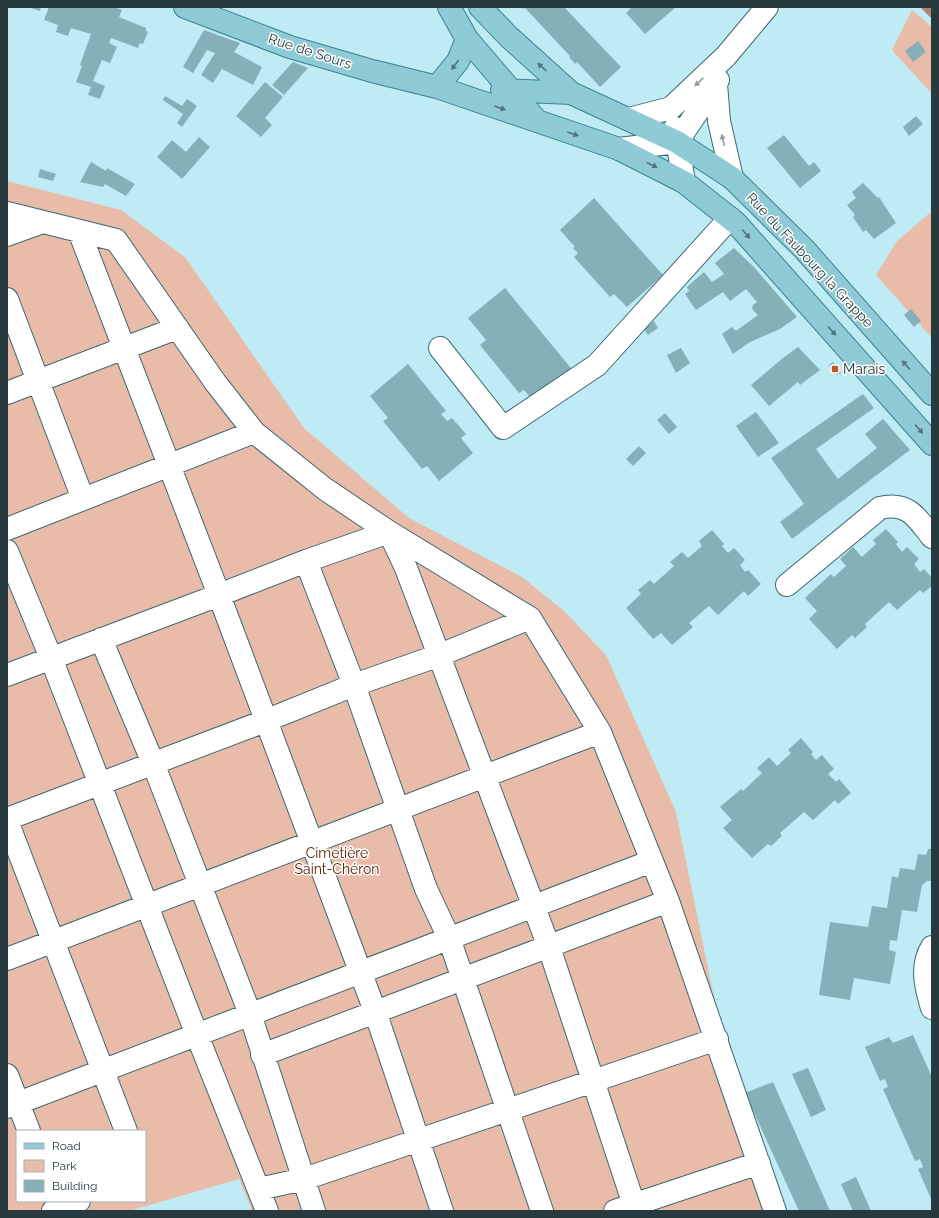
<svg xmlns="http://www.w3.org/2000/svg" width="939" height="1218" viewBox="0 0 939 1218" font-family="Raleway,sans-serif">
<rect width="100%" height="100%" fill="#bfebf4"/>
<!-- green -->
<path fill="#e9bca9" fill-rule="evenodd" d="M912 10 932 27V94L892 50Z
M7 181 121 210 185 257 304 428 409 518 522 577 564 611 606 655 676 812 721 1032 786 1211H252L239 1179 129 1211H7ZM17 1131H145V1201H17Z
M932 211V338L876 275 897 241Z"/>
<!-- water -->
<path fill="#b4826e" d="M920 7H932V18L930 17Z"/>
<!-- building -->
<path fill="#85b0b8" d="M28 7H41L40 11Z
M49 7H114L122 10 119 17 146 28V31L148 32 143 44 140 43 138 48 111 38 109 43 117 47 110 63 102 60 93 81 105 86 100 99 88 95 91 87 76 82 82 66 80 65 91 34 71 28 68 36 56 32 58 25 44 20Z
M521 7H564L621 67 600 87 577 62 575 64 569 57 570 56 525 8 523 9Z
M632 7H676L645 34 626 13Z
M204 30 240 43 234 52 262 67 253 85 222 69 213 83 201 75 215 53 207 50 193 73 183 67Z
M918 41 926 52 913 62 905 51Z
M293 62 308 68 284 95 272 85Z
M265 82 283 97 265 118 272 125 261 137 236 116Z
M165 96 182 106 187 99 197 106 182 127 177 123 183 114 163 100Z
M916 116 923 124 909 136 903 127Z
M784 135 809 166 814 162 821 171 800 188 767 148Z
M199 137 210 147 182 179 157 157 172 140 186 152Z
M91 162 106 171 107 168 135 184 126 196 105 184 103 187 80 182Z
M40 169 56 174 53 181 38 177Z
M863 183 878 198 879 197 896 223 874 239 866 230 863 232 853 217 855 215 847 205 856 198 852 192Z
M594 198 663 275 627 307 614 294 610 297 574 257 578 253 573 248 575 247 560 230Z
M734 248 754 267 797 317 780 329 750 342 733 354 722 334 732 327 736 331 758 315 752 309 753 305 757 302 746 289 730 301 723 292 696 310 685 294 689 291 687 287 704 272 712 282 724 274 715 263Z
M505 288 575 373 536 404 524 390 519 393 480 345 486 340 468 318Z
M911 309 921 321 914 327 904 315Z
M654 321 658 328 648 335 644 329Z
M798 347 820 370 800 385 798 382 769 406 751 385 783 358Z
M681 348 690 363 676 373 667 355Z
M833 362 841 373 837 375 829 365Z
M408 364 446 411 441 414 447 421 452 418 466 434 461 438 473 453 439 481 427 466 422 469 383 421 388 418 370 396Z
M863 394 874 408 816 449 838 479 877 448 865 434 883 419 910 450 792 539 780 522 804 504 771 458Z
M756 412 779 443 758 457 736 426Z
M665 413 677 427 669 434 657 420Z
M639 446 646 453 633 466 626 459Z
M886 529 898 542 896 544 902 552 907 547 919 559 914 564 920 572 924 569 932 578V586L923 593 920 590 897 610 889 602 865 624 867 627 855 638 852 635 837 649 809 619 817 611 805 598 831 574 834 577 846 566 840 559 853 547 862 557 876 544 873 540Z
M712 530 724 544 722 546 728 553 734 548 745 560 740 565 745 572 748 570 761 584 748 596 744 591 718 615 709 606 689 623 693 627 672 645 661 633 653 639 626 608 641 594 638 590 650 580 654 584 674 566 670 562 682 552 688 558 702 546 699 541Z
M801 738 813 752 811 754 816 760 822 755 834 769 828 774 836 782 839 779 851 793 838 804 835 800 813 820 804 812 780 833 782 836 771 846 768 844 752 858 723 828 732 820 720 807 741 789 743 791 762 773 757 768 766 760 769 757 777 766 791 753 788 750Z
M928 849H932V881H927L922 885 917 912 902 910 897 941 890 940 889 950 896 952 890 984 854 978 850 1000 819 995 830 922 868 927 872 906 887 908 892 876 898 878 900 868 915 870 918 854 926 855Z
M913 1035 932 1077V1201L918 1169 923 1167 920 1159 915 1161 883 1089 888 1087 885 1079 880 1081 865 1047 889 1037 893 1043Z
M808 1068 826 1110 811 1117 792 1074Z
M773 1082 830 1211H799L745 1093Z
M856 1177 871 1211H853L841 1184Z"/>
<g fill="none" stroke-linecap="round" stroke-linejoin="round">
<!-- minor casing -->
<g stroke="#3e676f" stroke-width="24">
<path id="minor" d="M718 80 716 84 719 121 732 178
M629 119 671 108 726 56 767 7
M675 128 684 182
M619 149 677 142 716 84
M7 213 116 240 215 382 254 432 325 489 389 532 530 618 600 732 668 901 775 1211
M7 235 43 222
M7 299 38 381 7 393
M440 348 503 428 597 365 730 218
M83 499 38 381 177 328
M7 529 254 432
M7 551 51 658 197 1035 267 1211
M306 561 389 532 406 568 549 947 636 1211
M787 585 880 508C908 501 917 518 932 537
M101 639 153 763 250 1014 314 1211
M7 675 219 595 79 231
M7 819 265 721 354 685 440 655 530 618
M7 821 126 1131
M932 947C920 966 926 988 932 1008
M7 959 600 732
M262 1055 668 901
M7 1075 18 1103 652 861
M7 1107 18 1103 29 1131
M259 1189 304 1179 717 1039
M53 1211 79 1201
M442 1211 375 1011 219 595 306 561 354 685 426 889 449 938 542 1211
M615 1211 759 1163"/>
</g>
<!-- major casing -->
<g stroke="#39828f" stroke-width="24">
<path id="major" d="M185 7 290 47 372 71 437 87 619 149 684 182 736 223 932 444
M449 7 467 39 537 121
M480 7 509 37 571 93 677 142 732 178 804 249 932 394
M437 87 458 61 467 39
M502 90 571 93"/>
</g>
<!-- minor -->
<use href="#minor" stroke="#fff" stroke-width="22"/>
<!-- major -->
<use href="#major" stroke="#8ecbd6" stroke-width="22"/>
</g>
<!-- one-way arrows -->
<defs><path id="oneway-solid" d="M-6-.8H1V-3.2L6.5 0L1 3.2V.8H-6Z"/></defs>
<g fill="#51747b">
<use href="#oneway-solid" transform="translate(455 65) rotate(126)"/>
<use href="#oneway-solid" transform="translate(542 67) rotate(-138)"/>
<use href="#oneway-solid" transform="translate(500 108) rotate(19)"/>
<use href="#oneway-solid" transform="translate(573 134) rotate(19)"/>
<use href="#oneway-solid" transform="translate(652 165) rotate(26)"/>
<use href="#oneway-solid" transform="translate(746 234) rotate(48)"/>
<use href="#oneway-solid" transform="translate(832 331) rotate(48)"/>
<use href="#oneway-solid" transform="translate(906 365) rotate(-132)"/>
<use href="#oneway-solid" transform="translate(919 429) rotate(48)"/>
</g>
<g fill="#949c9e">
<use href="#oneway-solid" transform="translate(699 82) rotate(137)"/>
<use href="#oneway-solid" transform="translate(723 140) rotate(-103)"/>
</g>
<!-- markers -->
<rect fill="#bd5827" stroke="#fff" stroke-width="1.5" x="831" y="365" width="8" height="8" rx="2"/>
<g text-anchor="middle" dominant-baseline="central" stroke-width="3" stroke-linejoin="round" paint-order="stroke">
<!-- street labels -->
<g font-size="14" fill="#283a3e" stroke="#fff">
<text transform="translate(310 51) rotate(18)">Rue de Sours</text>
<text transform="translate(810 260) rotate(47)">Rue du Faubourg la Grappe</text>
</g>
<!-- poi labels -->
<g font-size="14" fill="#283a3e" stroke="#fff" text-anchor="start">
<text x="843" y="369">Marais</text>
</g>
<!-- park labels -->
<g font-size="14" fill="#5d2000" stroke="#fff">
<text x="337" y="853">Cimetière<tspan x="337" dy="16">Saint-Chéron</tspan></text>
</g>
</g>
<!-- border -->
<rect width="939" height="1218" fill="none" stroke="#283a3e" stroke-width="16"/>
<!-- legend -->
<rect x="16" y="1130" width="130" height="72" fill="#ffffff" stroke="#a9b0b2"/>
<rect x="24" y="1143" width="20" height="6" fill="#8ecbd6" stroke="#a9b0b2"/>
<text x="52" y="1150" font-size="12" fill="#283a3e">Road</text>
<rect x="24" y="1160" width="20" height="12" fill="#e9bca9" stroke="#a9b0b2"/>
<text x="52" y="1170" font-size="12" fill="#283a3e">Park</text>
<rect x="24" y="1180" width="20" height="12" fill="#85b0b8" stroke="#a9b0b2"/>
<text x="52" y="1190" font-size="12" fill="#283a3e">Building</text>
</svg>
